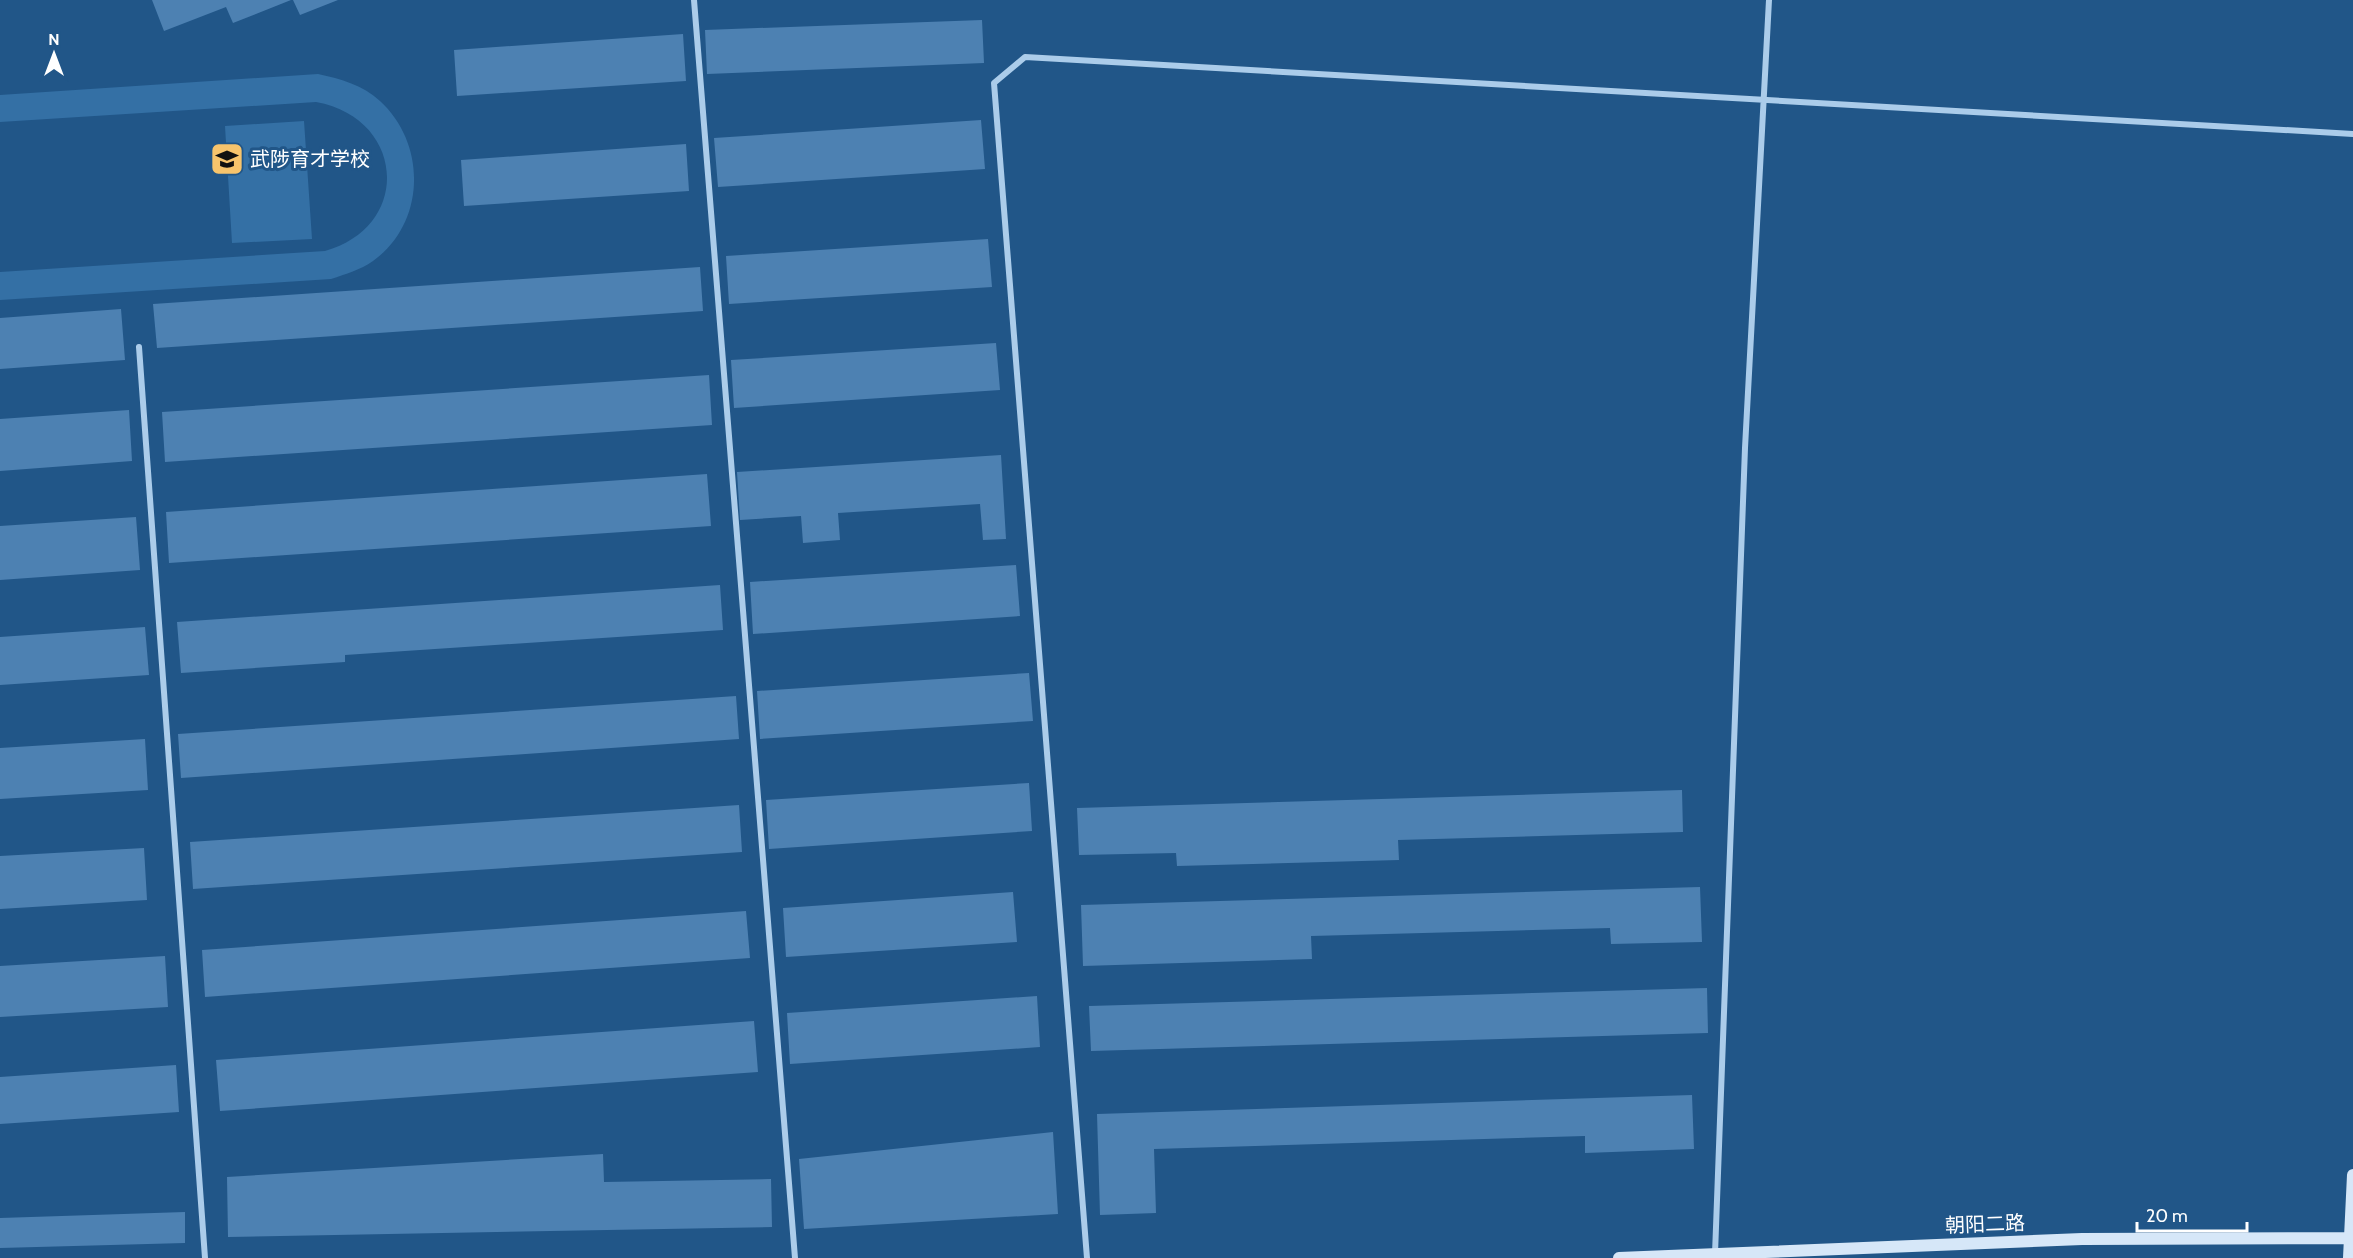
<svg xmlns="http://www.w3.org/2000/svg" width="2353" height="1258" viewBox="0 0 2353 1258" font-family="Cabin,'Noto Sans SC',sans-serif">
<rect width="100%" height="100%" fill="#215688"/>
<!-- green -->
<path fill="#3470a5" d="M318 74C341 79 363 85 380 101 427 144 426 223 373 261 360 270 346 274 331 279L0 300V272L325 251C413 226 405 118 316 102L0 122V95Z
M304 121 312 239 232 243 225 126Z"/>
<!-- building -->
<path fill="#4d81b2" d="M152 0H291L233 23 226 7 164 31Z
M293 0H338L300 15Z
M982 20 984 63 707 74 705 30Z
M683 34 686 81 457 96 454 50Z
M981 120 985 169 718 187 714 138Z
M686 144 689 191 464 206 461 160Z
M988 239 992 287 729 304 726 256Z
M700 267 703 311 157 348 153 304Z
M121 309 125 360 0 369V318Z
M996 343 1000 390 734 408 731 360Z
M709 375 712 425 165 462 162 412Z
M129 410 132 461 0 471V419Z
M1001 455 1006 539 983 540 980 504 838 513 840 540 803 543 801 516 740 520 737 472Z
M707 474 711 526 169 563 166 512Z
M136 517 140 570 0 580V526Z
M1016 565 1020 616 753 634 750 582Z
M720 585 723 630 345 655V662L181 673 177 622Z
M145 627 149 675 0 685V637Z
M1029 673 1033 721 760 739 757 691Z
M736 696 739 739 181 778 178 734Z
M145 739 148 790 0 799V748Z
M1029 783 1032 831 769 849 766 800Z
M1682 790 1683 832 1398 840 1399 860 1177 866 1176 853 1079 855 1077 808Z
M739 805 742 852 193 889 190 842Z
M144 848 147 900 0 909V856Z
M1700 887 1702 942 1611 944 1610 928 1311 936 1312 959 1083 966 1081 905Z
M1013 892 1017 942 786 957 783 908Z
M746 911 750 958 205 997 202 950Z
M165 956 168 1007 0 1017V966Z
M1707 988 1708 1033 1091 1051 1089 1006Z
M1037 996 1040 1047 790 1064 787 1013Z
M754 1021 758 1072 220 1111 216 1060Z
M176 1065 179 1112 0 1124V1077Z
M1692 1095 1694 1149 1585 1153V1136L1154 1149 1156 1213 1100 1215 1097 1114Z
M1053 1132 1058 1214 804 1229 799 1159Z
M603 1154 604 1182 771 1179 772 1227 228 1237 227 1177Z
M185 1212V1243L0 1248V1218Z"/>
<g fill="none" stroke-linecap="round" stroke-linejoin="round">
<!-- street -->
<path stroke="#abccea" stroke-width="6" d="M694 0 795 1258
M139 347 205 1258
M1715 1254 1745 448 1769 0
M1087 1258 994 83 1025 57 2353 134"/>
<!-- secondary -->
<path stroke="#d6e7f8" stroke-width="12" d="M1619 1258 2082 1239 2353 1238
M2349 1258 2353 1175"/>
</g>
<!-- icons -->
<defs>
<g id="school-square" transform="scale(1.725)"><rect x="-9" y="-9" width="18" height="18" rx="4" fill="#f7c46c" stroke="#215688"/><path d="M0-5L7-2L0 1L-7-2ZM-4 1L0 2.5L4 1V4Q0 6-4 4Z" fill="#111"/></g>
</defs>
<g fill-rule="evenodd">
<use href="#school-square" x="227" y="159"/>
</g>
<g text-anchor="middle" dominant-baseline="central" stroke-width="6" stroke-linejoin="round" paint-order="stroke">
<!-- poi labels -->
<g font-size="20" fill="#fff" stroke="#215688" text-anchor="start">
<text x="250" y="159">武陟育才学校</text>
</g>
<!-- street labels -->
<g font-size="20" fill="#fff" stroke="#215688">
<text transform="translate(1985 1224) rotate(-2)">朝阳二路</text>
</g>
</g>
<!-- north arrow -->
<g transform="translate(54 54)" stroke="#215688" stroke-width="4.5" paint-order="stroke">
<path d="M0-4.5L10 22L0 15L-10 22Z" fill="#ffffff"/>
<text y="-9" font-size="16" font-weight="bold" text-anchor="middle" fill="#ffffff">N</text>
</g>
<!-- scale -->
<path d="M2137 1222v9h110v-9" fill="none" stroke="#ffffff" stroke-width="3"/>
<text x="2146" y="1222" font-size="18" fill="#ffffff" stroke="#215688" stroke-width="4.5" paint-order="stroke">20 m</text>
</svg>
